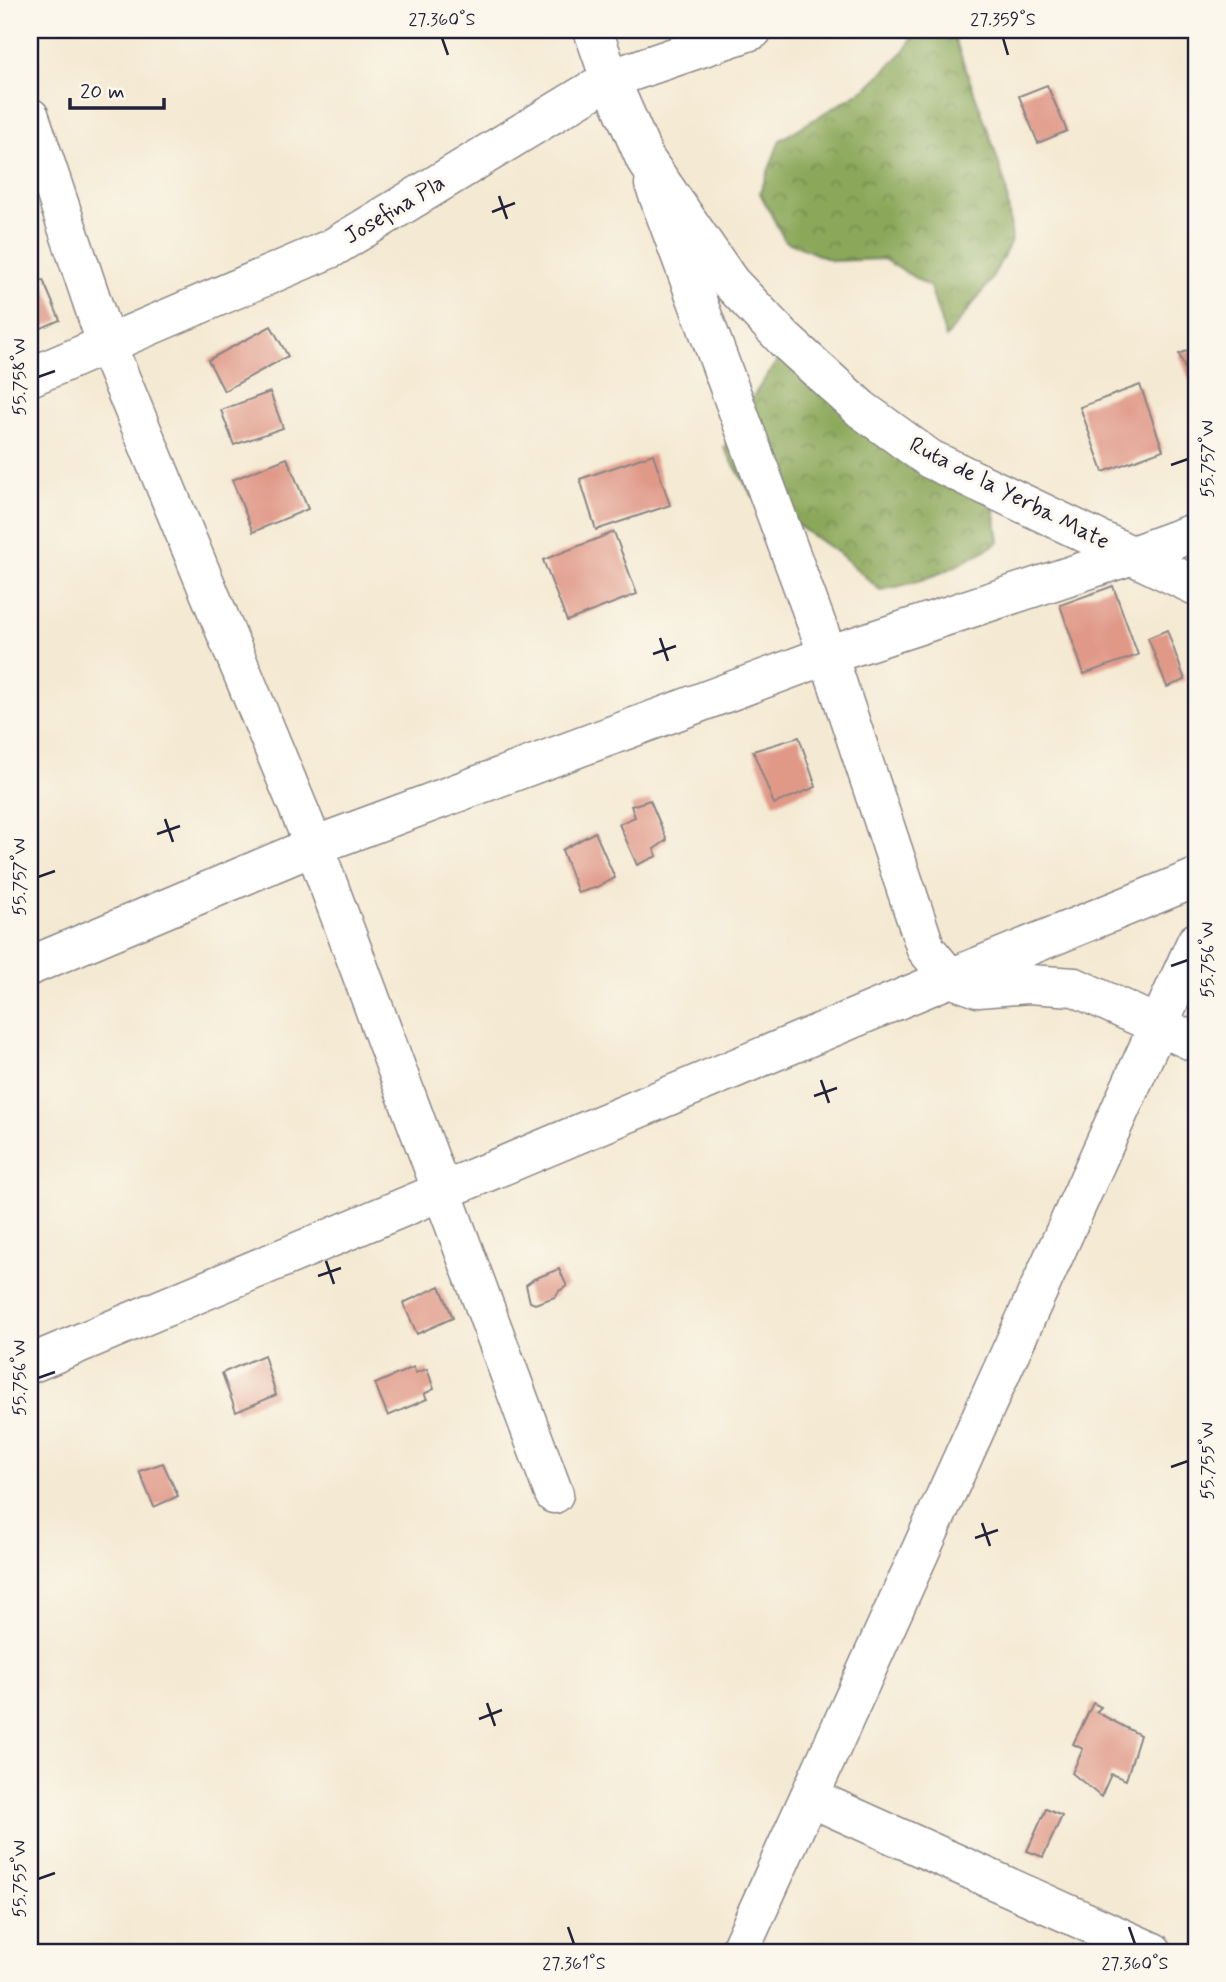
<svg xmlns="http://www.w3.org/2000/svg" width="1226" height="1982" viewBox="0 0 1226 1982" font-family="Mynerve,sans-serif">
<defs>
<pattern id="forest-crowns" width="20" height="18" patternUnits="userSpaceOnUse" patternTransform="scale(1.75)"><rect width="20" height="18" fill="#8ba85a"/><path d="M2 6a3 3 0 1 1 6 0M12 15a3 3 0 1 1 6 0" fill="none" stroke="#71884c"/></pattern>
</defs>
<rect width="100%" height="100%" fill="#fbf7ec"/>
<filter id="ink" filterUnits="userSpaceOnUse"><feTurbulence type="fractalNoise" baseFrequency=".0143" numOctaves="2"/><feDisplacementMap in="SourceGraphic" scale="14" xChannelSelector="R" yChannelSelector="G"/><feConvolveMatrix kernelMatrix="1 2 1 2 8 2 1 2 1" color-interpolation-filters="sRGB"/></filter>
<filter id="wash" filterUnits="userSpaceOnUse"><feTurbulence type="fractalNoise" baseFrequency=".00686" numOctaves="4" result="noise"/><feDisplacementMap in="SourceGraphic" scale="28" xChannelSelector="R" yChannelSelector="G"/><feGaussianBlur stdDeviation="1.57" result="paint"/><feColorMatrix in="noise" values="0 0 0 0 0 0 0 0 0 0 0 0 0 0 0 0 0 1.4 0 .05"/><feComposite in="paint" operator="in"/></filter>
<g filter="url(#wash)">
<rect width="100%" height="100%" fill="#f4e9d2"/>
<!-- forest -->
<path fill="url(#forest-crowns)" stroke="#56654a" stroke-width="2" d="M915 30H948L956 42 991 139 1006 187 1012 239 990 282 946 338 930 287 883 259 833 261 785 241 760 193 780 140 868 87 907 48Z
M781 355 992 493 999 542C957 567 929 582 880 590L840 554 752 495 724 448 750 401Z"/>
<g id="blocks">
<!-- building -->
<path fill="#e09887" d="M1047 85 1067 131 1038 143 1019 96Z
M43 280 60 320 30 333V285Z
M271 326 288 356 224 391 208 360Z
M1196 347V396L1179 354Z
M1140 385 1163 450 1103 472 1080 407Z
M270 392 283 428 234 445 221 410Z
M653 454 670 505 596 530 580 479Z
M287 458 308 509 253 532 232 480Z
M614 532 637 594 567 621 543 560Z
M1113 586 1138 655 1084 674 1060 605Z
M1167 630 1185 680 1167 687 1148 638Z
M799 737 816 787 774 804 753 751Z
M650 800 667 840 654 849 657 856 637 865 619 824 635 817 631 806Z
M595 832 615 878 597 887 578 893 562 850Z
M559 1269 567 1286 559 1291 555 1297 535 1304 530 1302 526 1285 534 1279Z
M440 1286 453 1318 417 1334 403 1303Z
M264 1355 276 1395 236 1412 222 1373Z
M414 1367 415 1373 427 1369 434 1389 424 1394 427 1399 388 1416 375 1384Z
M163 1463 178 1496 154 1507 139 1471Z
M1093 1703 1101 1707 1096 1712 1140 1735 1126 1780 1111 1774 1101 1797 1072 1773 1083 1749 1073 1744Z
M1046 1809 1062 1816 1043 1857 1027 1851Z"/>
</g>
</g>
<g filter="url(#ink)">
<use href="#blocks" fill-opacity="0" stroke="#8b8686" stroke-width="2"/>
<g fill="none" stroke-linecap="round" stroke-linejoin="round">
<!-- minor casing -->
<g stroke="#8b8686" stroke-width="41">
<path id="minor" d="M30 117 106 343 314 846 554 1494
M654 184 828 655 926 949 950 978 978 988 1028 984 1075 987 1196 1043
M30 377 332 248 610 79 753 30
M30 966 314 846 828 655 1130 556 1196 532
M30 1364 950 978 1196 878
M809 1797 1153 1952
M739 1952 1196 942"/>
</g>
<!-- major casing -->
<g stroke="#8b8686" stroke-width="41">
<path id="major" d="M593 30 610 79 645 159 730 282 785 340 861 409 930 459 1196 586"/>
</g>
<!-- minor -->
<use href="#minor" stroke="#fff" stroke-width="38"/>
<!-- major -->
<use href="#major" stroke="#fff" stroke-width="38"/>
</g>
</g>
<!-- ticks -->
<path fill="none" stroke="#22223b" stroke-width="2.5" d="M442 38 448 55M1003 38 1008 55M499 196 507 219M492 212 515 203M38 377 55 371M1171 465 1188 459M660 638 668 661M653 654 676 646M165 819 173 842M157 834 180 826M38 877 55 871M1171 966 1188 960M821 1080 829 1103M814 1096 837 1088M326 1261 334 1284M318 1276 341 1268M38 1378 55 1372M1171 1467 1188 1461M982 1523 990 1546M975 1538 998 1530M487 1703 495 1726M479 1719 502 1710M38 1879 55 1873M568 1927 574 1944M1129 1927 1135 1944"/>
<g text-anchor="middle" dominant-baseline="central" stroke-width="6" stroke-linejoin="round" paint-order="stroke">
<!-- street labels -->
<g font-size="23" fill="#22223b" stroke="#fbf7ec">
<text transform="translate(395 210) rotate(-31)">Josefina Pla</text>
<text transform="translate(1009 494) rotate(27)">Ruta de la Yerba Mate</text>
</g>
</g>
<!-- margin -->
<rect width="1226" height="1982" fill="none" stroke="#fbf7ec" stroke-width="77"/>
<!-- scale -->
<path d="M70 98v10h94v-10" fill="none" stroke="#22223b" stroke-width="3.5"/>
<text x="80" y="98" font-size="21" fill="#22223b" stroke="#fbf7ec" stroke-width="5" paint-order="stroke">20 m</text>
<rect x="38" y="38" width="1150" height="1906" fill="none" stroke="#22223b" stroke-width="2.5"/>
<g font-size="18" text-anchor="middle" fill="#22223b">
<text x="442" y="25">27.360°S</text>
<text x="1003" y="25">27.359°S</text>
<text transform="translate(19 377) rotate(-90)" y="6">55.758°W</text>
<text transform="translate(1207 459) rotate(-90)" y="6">55.757°W</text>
<text transform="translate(19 877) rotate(-90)" y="6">55.757°W</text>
<text transform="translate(1207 960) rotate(-90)" y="6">55.756°W</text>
<text transform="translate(19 1378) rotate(-90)" y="6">55.756°W</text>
<text transform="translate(1207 1461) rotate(-90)" y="6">55.755°W</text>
<text transform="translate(19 1879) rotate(-90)" y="6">55.755°W</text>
<text x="574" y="1969">27.361°S</text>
<text x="1135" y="1969">27.360°S</text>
</g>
</svg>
